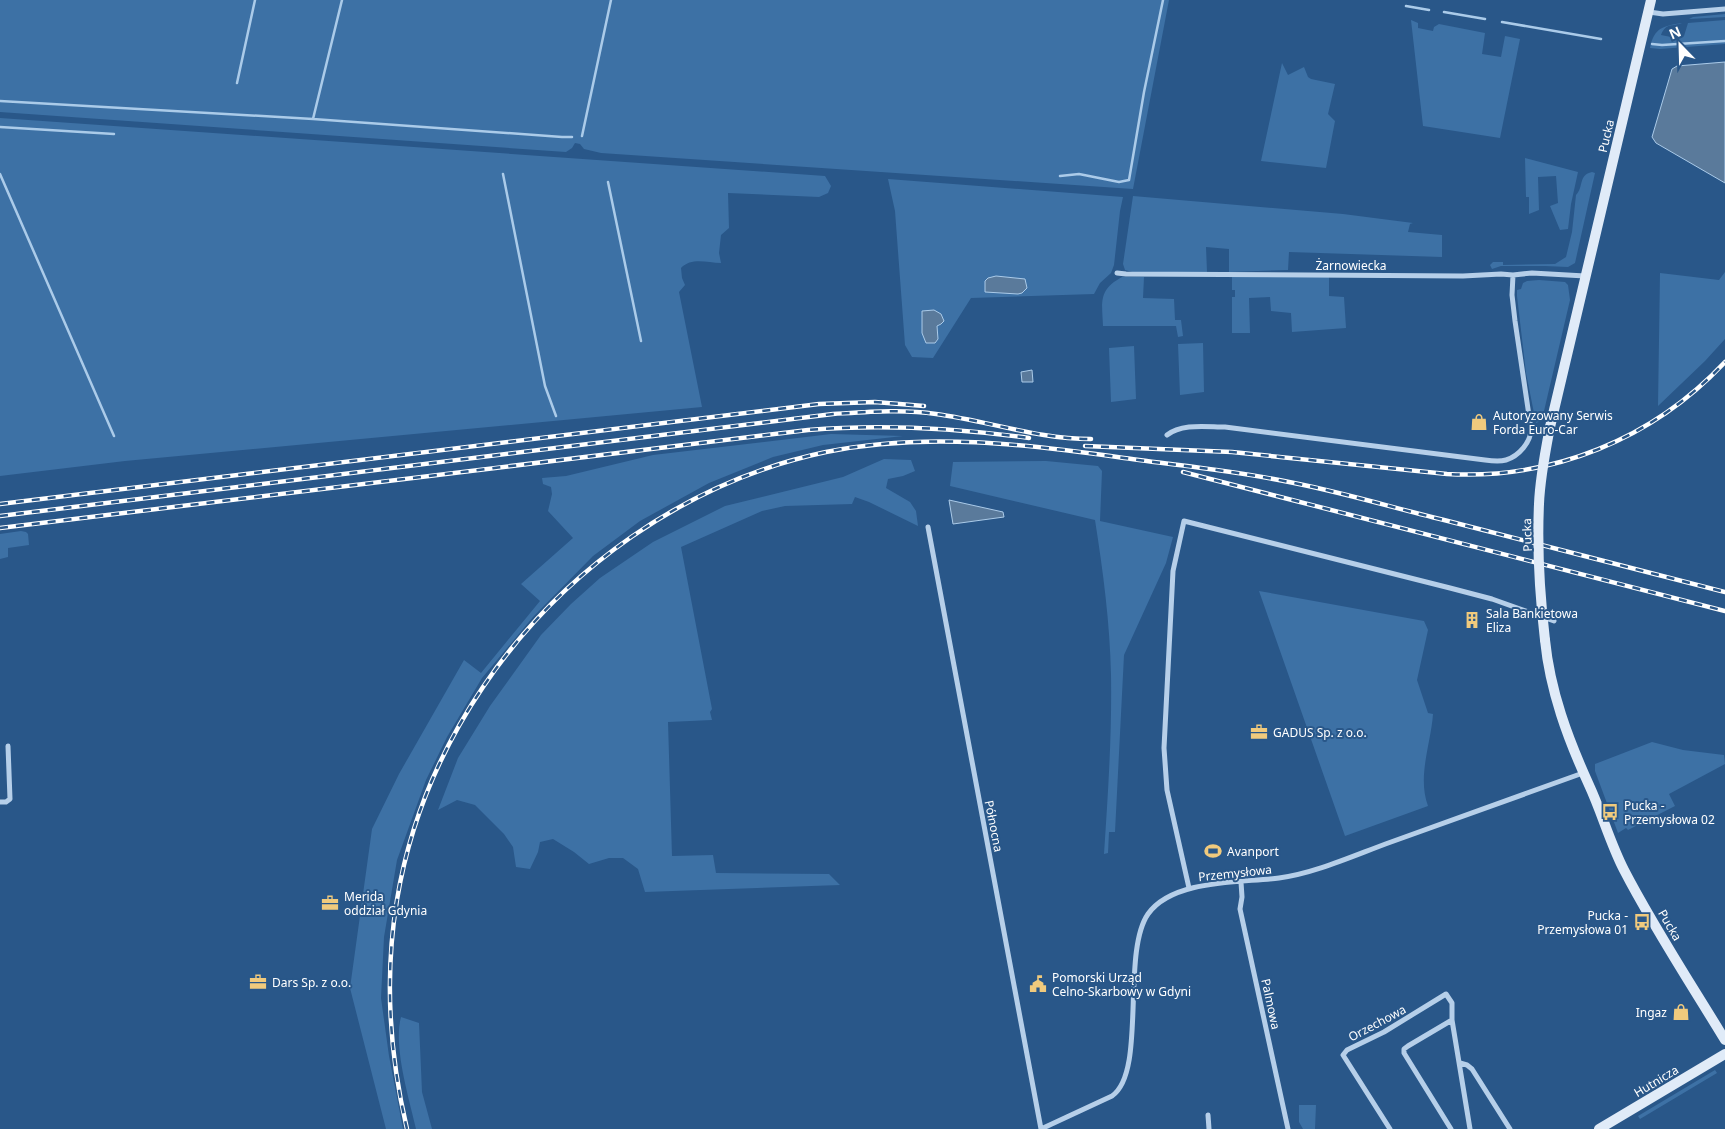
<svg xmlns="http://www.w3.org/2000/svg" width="1725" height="1129" viewBox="0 0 1725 1129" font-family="'Noto Sans',sans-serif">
<rect width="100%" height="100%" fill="#295789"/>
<!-- green -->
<path fill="#3d71a5" d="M0 0H1169L1133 189 601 153 584 149 580 144 575 143 572 148 566 152 0 112Z
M1725 14V17L1689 19 1693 17Z
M1411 20 1418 23V28L1433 31 1434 27 1439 24 1485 33 1482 54 1501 57 1505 36 1520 39 1500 138 1423 126Z
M1725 20V44L1660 49 1650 48C1654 27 1664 26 1682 23 1673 27 1666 22 1661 35L1676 38 1681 35 1684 36 1688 23Z
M1282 63 1288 75 1304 67 1308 77 1311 79 1335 84 1328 114 1335 121 1326 168 1261 161Z
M0 118 825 176 831 186 828 193 819 197 728 193 729 228 721 235 719 253 721 263C707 263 692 257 681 268L682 278 685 285 679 292 702 407 125 461 0 476Z
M1525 158 1578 172 1571 204 1568 229 1560 230 1550 206 1558 203 1556 176 1538 177 1539 210 1529 214V197H1526Z
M1592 172 1595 173 1575 263 1568 267 1545 266H1501L1492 269 1490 265 1493 262H1503V265L1555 264 1566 257 1572 232 1576 195C1584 187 1578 175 1592 172Z
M888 179 1123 197 1120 211 1114 265 1111 273 1100 283 1094 294 971 298 933 358 912 357 905 345 895 211Z
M1133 196 1343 214 1413 223 1410 224 1408 232 1442 235V257L1289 252 1288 270 1229 272V249L1206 247 1207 272 1136 273 1125 270 1123 264Z
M1725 272V339L1705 361 1658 406 1660 273 1719 280Z
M1232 276 1329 277V296L1344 297 1346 328 1292 332 1291 313 1271 311 1270 297 1249 298 1250 333H1232V297H1235V290H1232Z
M1122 277H1144L1143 298 1174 299 1175 320H1181L1183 336 1178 337 1176 326H1103C1102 302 1098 290 1122 277Z
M1539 280 1565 282 1568 285 1570 300 1544 411 1541 421 1536 423 1526 373 1517 296V290L1521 289 1523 283 1527 281Z
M1203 343 1204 392 1180 395 1178 344Z
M1134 346 1136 399 1111 402 1109 348Z
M831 434 903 436 823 445 773 457 709 483 640 521 593 556 533 617 482 678 447 737 426 780 397 860 384 937 381 998 389 1056 403 1129H386L350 988 372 829 399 774 464 660 481 673 540 601 521 584 573 538 548 511 552 494 551 487 543 484 542 478 566 476 653 455Z
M884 459 911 460 915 471 903 476 888 479 886 488 910 502 916 511 918 526 869 502 855 497 852 504 785 506 762 511 681 547 712 709 710 712 712 720 668 722 672 856 713 855 716 873 829 874 840 885 645 892 638 869 623 858H609L589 864 574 852 553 839 540 842 538 852 530 869 516 867 513 847 504 834 475 805 457 800 438 810 458 758 490 706 541 635 571 604 600 578 653 542 725 506 843 477Z
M1046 461 1098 466 1102 471 1100 521 1173 537 1166 563 1124 655 1115 832H1109L1108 853 1104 854C1108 794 1112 734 1111 675 1110 623 1103 571 1095 520L950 486 953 462Z
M21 531 26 532 28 534 29 545 8 548V557L0 559V534Z
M1259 591 1424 621 1428 630 1417 680 1428 713 1433 714C1431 744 1417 776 1428 806L1345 836Z
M1652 742 1683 750 1724 755 1725 764 1669 794 1675 806 1628 830 1626 828 1618 833 1595 771V764Z
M401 1017 419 1023 422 1092 432 1129H416C409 1098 393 1047 401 1017Z
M1715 1070 1717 1073 1640 1119 1638 1116Z
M1299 1105H1316L1315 1129H1303L1299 1122Z"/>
<!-- water -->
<path fill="#5a7a9b" stroke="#abcbe9" d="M1725 62V183L1656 143 1652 137 1672 69 1677 66Z
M996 276 1025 279 1027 288 1022 293 1018 294 985 292V281L988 278Z
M934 310 941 314 944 321 941 324 937 326 938 339 935 343H926L922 333V311Z
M1032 370 1033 382H1022L1021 372Z
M949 500 1003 512 1004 517 953 524Z"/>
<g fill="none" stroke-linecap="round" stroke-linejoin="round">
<!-- stream -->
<path stroke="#abcbe9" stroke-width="2.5" d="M1406 6 1429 10
M1444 12 1485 19
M1502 22 1601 39
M1652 44 1662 45 1725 41
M237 83 255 0
M0 101 313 119 562 137H572
M313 119 342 0
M0 127 114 134
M582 136 611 0
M0 174 114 436
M503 174 545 386 556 416
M1060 176 1079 174 1119 182 1129 180 1144 92 1163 0
M608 182 641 341"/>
<!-- street -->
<path stroke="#b6cfe9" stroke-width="5" d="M1649 12 1663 14 1725 9
M1117 273 1126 274 1463 276 1501 274 1513 275 1532 273 1585 276
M1167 435C1182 423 1207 427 1225 427L1485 460C1492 461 1499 462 1506 460 1519 456 1531 442 1531 429L1515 321 1512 295 1513 275
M928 527 1041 1129
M0 802H6L10 799 8 746
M1241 882 1242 897 1240 909 1288 1129
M1189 888 1167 790 1164 748 1173 571 1184 521 1450 588 1492 599 1554 621
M1460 1063 1467 1065 1472 1069 1510 1129
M1208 1115 1209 1129
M1041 1129 1112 1096C1147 1072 1121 953 1148 914 1173 879 1240 883 1279 878 1316 873 1355 855 1391 842 1455 819 1519 796 1583 773
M1390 1129 1343 1055 1347 1050 1384 1032 1446 994 1452 1003V1020L1470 1129
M1451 1129 1404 1053V1049L1408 1046 1452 1020"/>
<!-- secondary -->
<path stroke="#e0ebf8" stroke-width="10" d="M1550 427 1651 0
M1545 640C1550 691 1568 739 1589 785 1602 813 1610 843 1624 870 1654 928 1691 984 1725 1040
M1599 1129 1725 1054"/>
<!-- rail casing -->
<g stroke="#fff" stroke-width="4.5">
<path id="rail" d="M1085 446 1232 452 1447 474C1552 480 1653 439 1725 362
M1183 472 1725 611
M0 504 819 404 875 402 924 406
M0 516 833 414C867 412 903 409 936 414 988 421 1038 439 1091 439
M0 528 808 430C882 424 955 428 1029 438
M407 1129C370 972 392 822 483 687 562 570 687 481 826 452 924 432 1026 444 1124 458 1181 466 1238 471 1294 483 1345 493 1394 508 1444 520 1538 544 1631 568 1725 592"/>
</g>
<!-- rail -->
<use href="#rail" stroke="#295789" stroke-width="2.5" stroke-dasharray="8" stroke-linecap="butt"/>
<!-- secondary-bridge -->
<path stroke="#e0ebf8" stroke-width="10" d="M1545 640C1540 597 1537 547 1539 504 1540 478 1545 453 1550 427"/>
</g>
<!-- icons -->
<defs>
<g id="shop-bare" transform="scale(1.35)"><path d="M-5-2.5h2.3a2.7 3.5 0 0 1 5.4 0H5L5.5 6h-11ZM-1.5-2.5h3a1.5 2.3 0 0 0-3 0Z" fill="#f0ca7d" stroke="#295789" stroke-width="2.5" paint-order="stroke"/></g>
<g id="building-bare" transform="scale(1.35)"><path d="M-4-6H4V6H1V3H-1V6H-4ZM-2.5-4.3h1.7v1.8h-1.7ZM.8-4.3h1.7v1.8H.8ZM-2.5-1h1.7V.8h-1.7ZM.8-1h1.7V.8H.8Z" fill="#f0ca7d" stroke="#295789" stroke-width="2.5" paint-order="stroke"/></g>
<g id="office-bare" transform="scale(1.35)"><path d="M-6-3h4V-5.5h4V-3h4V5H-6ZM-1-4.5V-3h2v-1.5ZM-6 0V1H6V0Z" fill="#f0ca7d" stroke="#295789" stroke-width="2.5" paint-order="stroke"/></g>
<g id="bus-bare" transform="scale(1.35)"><path d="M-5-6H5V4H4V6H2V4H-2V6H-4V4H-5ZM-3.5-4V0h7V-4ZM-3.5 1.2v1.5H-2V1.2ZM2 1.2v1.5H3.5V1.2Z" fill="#f0ca7d" stroke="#295789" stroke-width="2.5" paint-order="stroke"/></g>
<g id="stadium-bare" transform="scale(1.35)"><path d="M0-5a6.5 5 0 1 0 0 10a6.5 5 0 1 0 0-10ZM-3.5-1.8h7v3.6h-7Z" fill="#f0ca7d" stroke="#295789" stroke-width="2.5" paint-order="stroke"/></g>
<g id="civic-bare" transform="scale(1.35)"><path d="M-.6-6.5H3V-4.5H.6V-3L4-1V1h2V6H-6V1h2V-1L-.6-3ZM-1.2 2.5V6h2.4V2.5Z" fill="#f0ca7d" stroke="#295789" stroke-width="2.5" paint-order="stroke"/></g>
</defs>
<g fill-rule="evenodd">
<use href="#shop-bare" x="1479" y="422"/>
<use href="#building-bare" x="1472" y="620"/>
<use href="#office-bare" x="1259" y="732"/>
<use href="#bus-bare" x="1610" y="812"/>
<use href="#stadium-bare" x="1213" y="851"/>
<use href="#office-bare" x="330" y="903"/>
<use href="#bus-bare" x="1642" y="922"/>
<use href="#office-bare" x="258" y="982"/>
<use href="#civic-bare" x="1038" y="984"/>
<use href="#shop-bare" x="1681" y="1012"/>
</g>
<g text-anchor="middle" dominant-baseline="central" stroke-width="4" stroke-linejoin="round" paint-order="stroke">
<!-- street labels -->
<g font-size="12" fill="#fff" stroke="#295789">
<text transform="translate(1606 136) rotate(-77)">Pucka</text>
<text x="1351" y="265">Żarnowiecka</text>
<text transform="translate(1527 535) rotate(-92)">Pucka</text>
<text transform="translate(994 826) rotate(79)">Północna</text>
<text transform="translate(1235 873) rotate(-6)">Przemysłowa</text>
<text transform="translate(1670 925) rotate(60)">Pucka</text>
<text transform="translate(1271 1004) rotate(78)">Palmowa</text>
<text transform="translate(1377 1023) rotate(-28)">Orzechowa</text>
<text transform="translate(1656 1081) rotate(-31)">Hutnicza</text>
</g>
<!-- poi labels -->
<g font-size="12" fill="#fff" stroke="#295789" text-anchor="start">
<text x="1493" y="415">Autoryzowany Serwis<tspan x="1493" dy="14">Forda Euro-Car</tspan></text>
<text x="1486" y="613">Sala Bankietowa<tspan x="1486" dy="14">Eliza</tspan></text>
<text x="1273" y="732">GADUS Sp. z o.o.</text>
<text x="1624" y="805">Pucka -<tspan x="1624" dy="14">Przemysłowa 02</tspan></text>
<text x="1227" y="851">Avanport</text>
<text x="344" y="896">Merida<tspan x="344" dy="14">oddział Gdynia</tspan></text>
<text x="1628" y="915" text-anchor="end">Pucka -<tspan x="1628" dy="14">Przemysłowa 01</tspan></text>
<text x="1052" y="977">Pomorski Urząd<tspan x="1052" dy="14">Celno-Skarbowy w Gdyni</tspan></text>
<text x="272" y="982">Dars Sp. z o.o.</text>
<text x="1667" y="1012" text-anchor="end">Ingaz</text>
</g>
</g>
<!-- north arrow -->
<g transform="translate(1680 45) rotate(337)" stroke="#295789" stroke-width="4" paint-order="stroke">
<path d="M0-4L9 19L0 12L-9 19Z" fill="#ffffff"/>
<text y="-8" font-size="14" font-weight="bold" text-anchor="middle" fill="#ffffff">N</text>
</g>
</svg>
